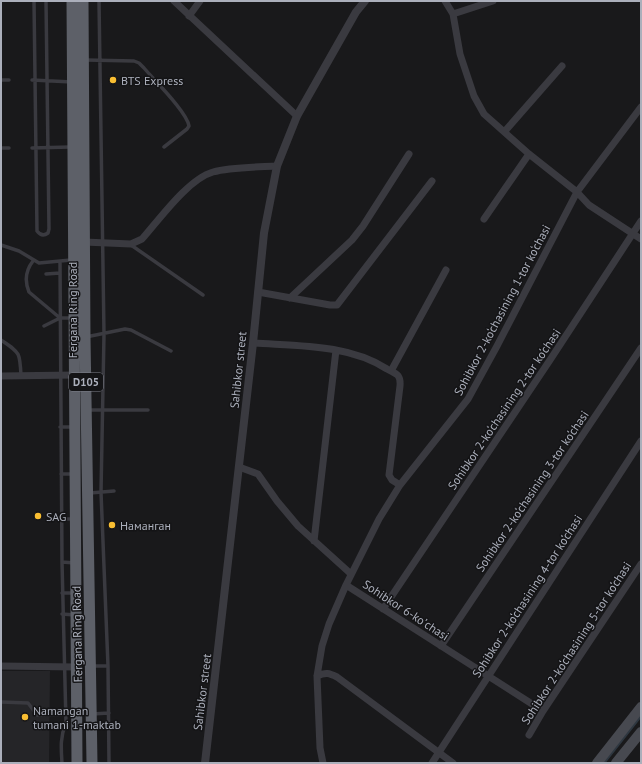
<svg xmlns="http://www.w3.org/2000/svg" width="642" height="764" viewBox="0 0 642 764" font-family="'PT Sans',sans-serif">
<rect width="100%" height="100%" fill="#19191b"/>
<!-- built -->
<path fill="#252528" d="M1 671H50L49 763H1Z"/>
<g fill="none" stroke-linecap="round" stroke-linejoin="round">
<!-- stream -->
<path stroke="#2e3740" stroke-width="2.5" d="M604 763 641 716"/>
<!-- service -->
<path stroke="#3a3a40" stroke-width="3.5" d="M34 1 37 231C40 235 44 236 48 233L49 229 46 1
M99 1 104 334 101 492 108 666 109 763
M86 60 134 61 139 63 144 68C154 80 187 112 189 126L187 129 164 147
M1 80H9
M32 80 72 82
M1 148H9
M32 148 70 147
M1 245 19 251 39 263 71 260
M131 245 203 295
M33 261C26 270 24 280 29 292L60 318H72
M60 262 62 562 66 723C60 737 61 748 62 763
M46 274 60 273
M44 326 60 318
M86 337 125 329 131 330 171 351
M1 340C20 353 20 352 21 376
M87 410H148
M60 427H73
M61 474H74
M90 493 114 491
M62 519H74
M62 562 75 563
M62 593H75
M62 614 75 615
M92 666H108
M1 702 28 703 37 715 75 714
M92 714 109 713"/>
<!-- minor -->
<path stroke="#3a3a40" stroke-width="7" d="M174 1 297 116
M445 1 453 14 460 54 474 96 484 114 529 154 577 192 589 205 641 239
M453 14 493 1
M189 16 200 1
M505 131 562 66
M484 219 529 154
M84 242 131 244 142 239C159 220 188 179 213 172 230 167 258 167 277 166
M258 292 330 305H337L432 181
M290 298 352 240 363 226 409 154
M253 343C297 346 349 344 387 369 396 374 401 374 400 386L389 475 392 480 400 485
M391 371 446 270
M1 376 75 375
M239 467 258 474 277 501 298 526 351 574
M314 541 336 350
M346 585 379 519 400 485 468 399 497 346 577 192 641 107
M383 609 550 360 641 221
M441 646 641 348
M1 666 76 667
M317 676C326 672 329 673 337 677L453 763
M529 735 543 711 641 564
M323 763 320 748 317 676 322 646 329 624 346 585 543 711
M432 763 641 441"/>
<!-- tertiary -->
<path stroke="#3a3a40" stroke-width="8" d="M205 763 253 343 264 233 277 166 297 116 356 12 365 1"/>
<!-- secondary -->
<path stroke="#474950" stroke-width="10" d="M597 763 641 707
M616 763 641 732"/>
<!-- trunk -->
<path stroke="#5d6068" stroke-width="11" d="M72 1 77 763
M83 1 85 338 92 763"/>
</g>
<!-- markers -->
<g fill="#f9be32" stroke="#141416" stroke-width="1.5">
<circle cx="113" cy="80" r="4"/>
<circle cx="38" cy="516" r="4"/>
<circle cx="112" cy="525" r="4"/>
<circle cx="25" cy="717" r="4"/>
</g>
<g text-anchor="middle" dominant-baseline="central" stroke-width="3" stroke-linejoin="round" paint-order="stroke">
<!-- shield labels -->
<rect fill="#141416" stroke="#7e808a" stroke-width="1" x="69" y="373" width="34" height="18" rx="3"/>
<g font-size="11" font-weight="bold" fill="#abafbb">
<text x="86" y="382">D105</text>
</g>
<!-- poi labels -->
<g font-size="12" fill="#abafbb" stroke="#141416" text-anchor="start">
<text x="121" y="80">BTS Express</text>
<text x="46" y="516">SAG</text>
<text x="120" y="525">Наманган</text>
<text x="33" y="710">Namangan<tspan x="33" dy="14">tumani 1-maktab</tspan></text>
</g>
<!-- street labels -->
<g font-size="12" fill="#abafbb" stroke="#141416">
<text transform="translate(72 310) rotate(-90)">Fergana Ring Road</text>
<text transform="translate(502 310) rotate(-62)">Sohibkor 2-ko‘chasining 1-tor ko‘chasi</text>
<text transform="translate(238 370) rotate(-84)">Sahibkor street</text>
<text transform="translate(504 409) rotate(-56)">Sohibkor 2-ko‘chasining 2-tor ko‘chasi</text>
<text transform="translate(532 491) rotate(-56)">Sohibkor 2-ko‘chasining 3-tor ko‘chasi</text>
<text transform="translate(527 596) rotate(-57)">Sohibkor 2-ko‘chasining 4-tor ko‘chasi</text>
<text transform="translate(406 610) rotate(33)">Sohibkor 6-koʼchasi</text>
<text transform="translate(77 634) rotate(-91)">Fergana Ring Road</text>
<text transform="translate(576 643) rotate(-57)">Sohibkor 2-ko‘chasining 5-tor ko‘chasi</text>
<text transform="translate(202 692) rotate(-83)">Sahibkor street</text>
</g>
</g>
<!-- border -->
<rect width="642" height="764" fill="none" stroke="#abafbb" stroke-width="4"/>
</svg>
